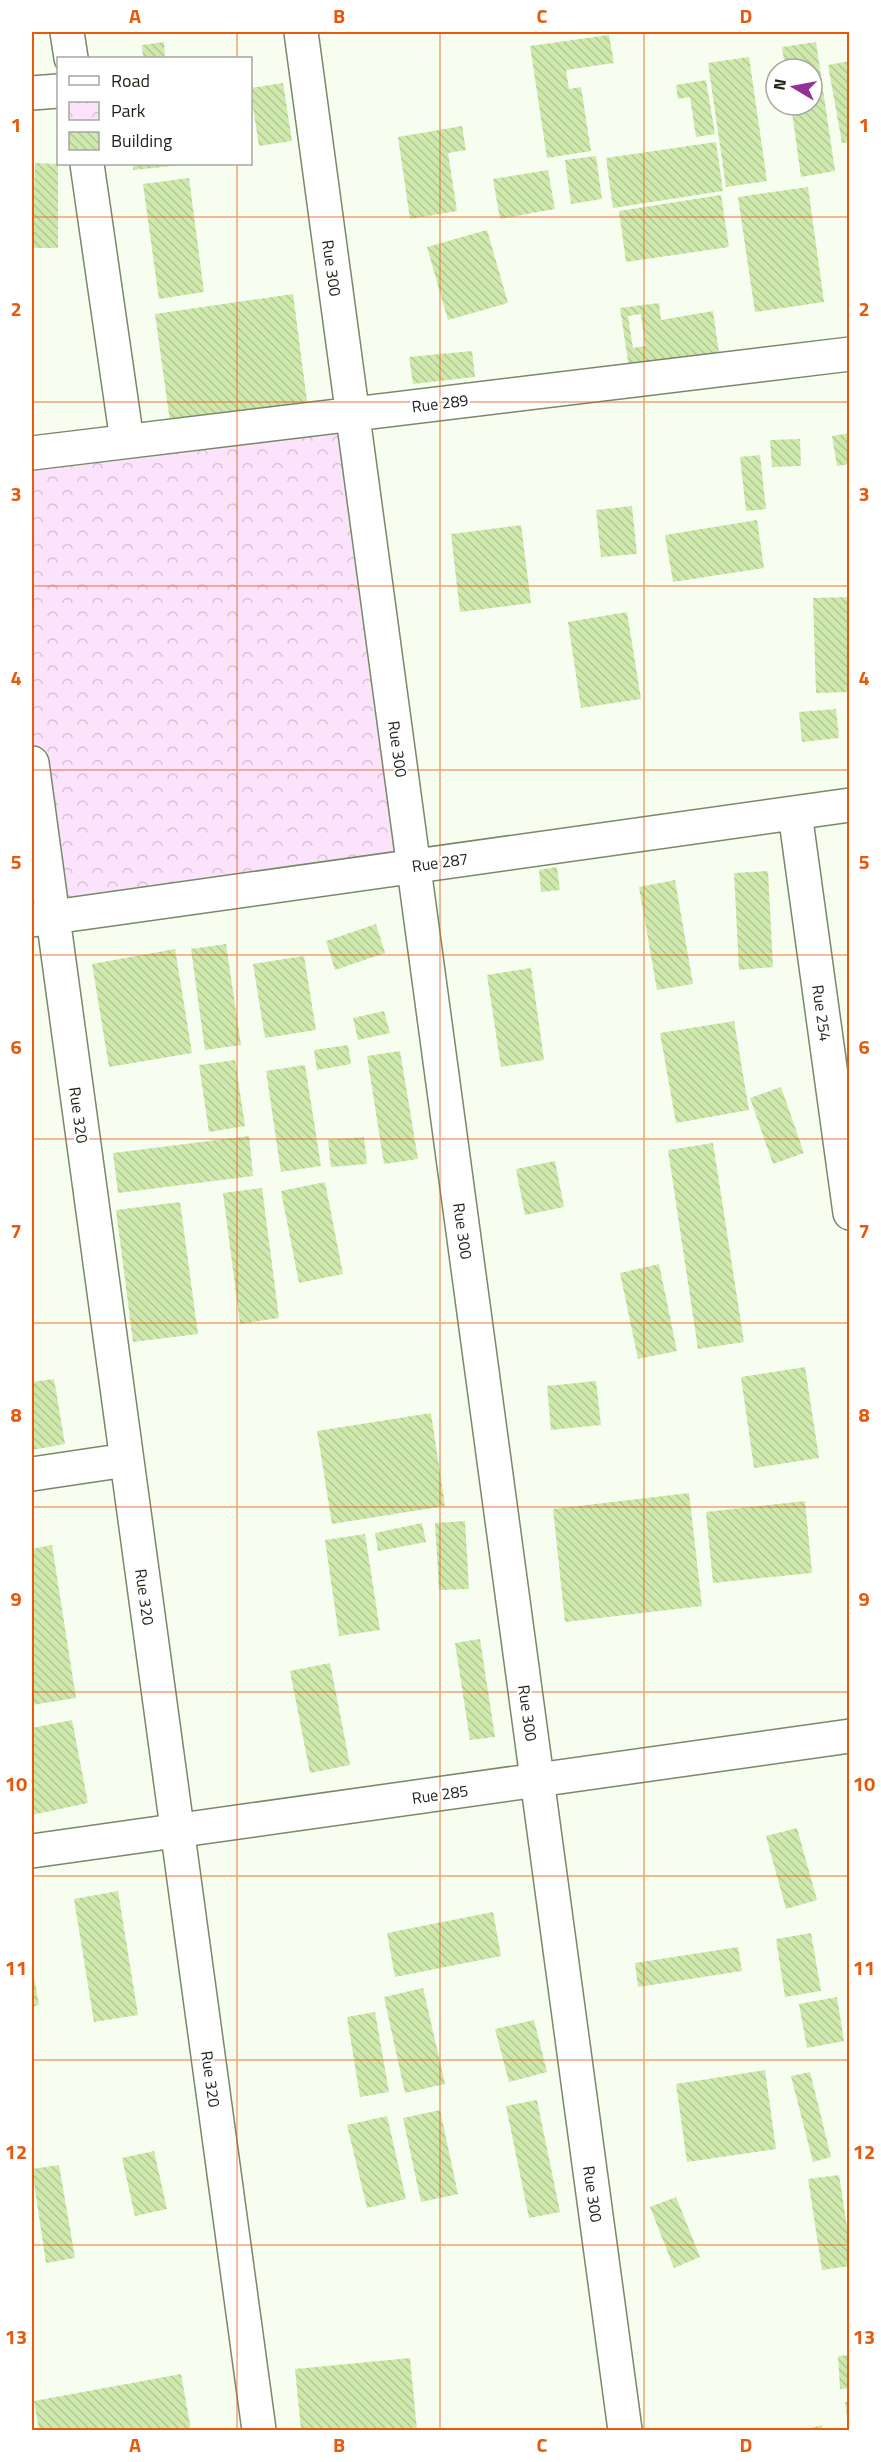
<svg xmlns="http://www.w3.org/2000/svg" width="881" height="2462" viewBox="0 0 881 2462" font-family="'Titillium Web',sans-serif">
<defs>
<pattern id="park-crowns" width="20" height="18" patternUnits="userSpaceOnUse" patternTransform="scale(1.5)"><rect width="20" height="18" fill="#fbe3fb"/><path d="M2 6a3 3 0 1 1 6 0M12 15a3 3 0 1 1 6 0" fill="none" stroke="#d7c2d6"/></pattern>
<pattern id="building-back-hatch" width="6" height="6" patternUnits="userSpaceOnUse" patternTransform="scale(1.5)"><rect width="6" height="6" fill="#cfe9ad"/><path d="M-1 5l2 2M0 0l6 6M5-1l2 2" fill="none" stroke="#b1c894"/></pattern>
</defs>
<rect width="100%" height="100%" fill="#f7fef0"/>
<!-- park -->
<path fill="url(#park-crowns)" d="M352 414 413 866 52 917 32 763V453Z"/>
<!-- building -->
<path fill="url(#building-back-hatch)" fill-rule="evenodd" d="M609 35 614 63 566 70 569 89 581 87 591 151 547 158 530 46Z
M164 42 165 58H143L142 45Z
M816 42 835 171 801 177 791 105H812V69H785L782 47Z
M749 57 767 181 726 187 708 63Z
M850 61V142L842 143 828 65Z
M706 80 715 134 696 137 690 97 678 99 676 85Z
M283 83 292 141 259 146 250 88Z
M462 126 466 150 448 153 457 211 410 219 398 137Z
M716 142 723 191 613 208 606 158Z
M596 156 602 199 571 204 565 160Z
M35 163 58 164V248H32Z
M133 164H183V165L133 170Z
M548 170 555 209 500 219 493 179Z
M189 178 204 292 159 299 143 184Z
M808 187 824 302 755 312 738 197Z
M721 195 729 247 626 262 619 211Z
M487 230 508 303 448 320 427 247Z
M293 294 308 409 171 429 155 314Z
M659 303 661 320 713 311 720 360 630 374 620 308ZM641 314 645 346 633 348 628 316Z
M472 351 475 377 413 384 409 357Z
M850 433V464L837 466 832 436Z
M800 439 801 466 772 467 770 440Z
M760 455 766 509 746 511 740 457Z
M632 506 637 554 601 557 596 510Z
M757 520 764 568 673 582 665 535Z
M521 525 531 603 460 612 451 534Z
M850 597V692L816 693 813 598Z
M627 612 641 699 581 708 568 622Z
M836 709 839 738 802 742 799 712Z
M557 867 560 890 541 892 539 870Z
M768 871 773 967 739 970 734 873Z
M675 880 693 984 657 990 639 887Z
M376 924 385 953 335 970 326 941Z
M226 944 241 1045 205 1050 191 949Z
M175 949 192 1053 109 1067 92 964Z
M304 956 316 1030 265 1038 253 964Z
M531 968 544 1060 501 1067 487 975Z
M384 1011 390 1033 358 1040 353 1018Z
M734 1021 749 1110 676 1123 660 1033Z
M348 1045 351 1064 317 1070 314 1050Z
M400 1051 418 1159 384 1164 367 1056Z
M235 1060 245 1126 209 1132 199 1065Z
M305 1065 321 1166 281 1172 266 1071Z
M781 1087 804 1153 773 1164 750 1098Z
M249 1136 253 1176 118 1193 113 1153Z
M364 1137 367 1164 331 1167 328 1140Z
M713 1143 744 1342 698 1349 668 1150Z
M555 1161 564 1207 525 1215 516 1169Z
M325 1182 343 1274 299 1283 281 1191Z
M262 1188 279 1318 240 1324 223 1193Z
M180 1202 198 1334 133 1342 116 1210Z
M659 1264 677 1351 638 1359 620 1273Z
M805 1367 819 1458 754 1468 741 1377Z
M54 1379 65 1444 32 1450V1382Z
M596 1381 601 1425 551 1430 547 1386Z
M431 1413 445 1506 332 1524 317 1431Z
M689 1493 702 1606 565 1622 553 1509Z
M805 1501 812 1573 713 1583 706 1512Z
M465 1521 469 1589 439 1590 435 1523Z
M422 1523 426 1542 378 1551 375 1533Z
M365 1534 380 1630 339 1636 325 1540Z
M52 1545 76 1698 32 1705V1549Z
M480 1639 495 1737 470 1740 455 1643Z
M330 1663 350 1765 310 1773 290 1671Z
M72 1720 88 1803 32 1815V1728Z
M797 1828 817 1900 786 1909 766 1836Z
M118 1891 138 2015 94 2022 74 1899Z
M493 1912 501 1956 395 1977 387 1933Z
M811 1933 821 1991 785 1997 776 1939Z
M738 1947 742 1971 638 1987 635 1963Z
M32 1966 39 2005 32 2007Z
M423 1988 445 2084 405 2093 384 1997Z
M837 1997 844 2041 807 2048 799 2004Z
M375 2012 389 2092 360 2097 347 2017Z
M534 2020 547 2072 509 2082 495 2029Z
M765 2070 776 2149 687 2162 676 2084Z
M810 2072 831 2157 813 2162 791 2076Z
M537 2100 560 2212 529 2218 506 2106Z
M440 2110 458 2194 421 2202 403 2118Z
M387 2116 406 2199 367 2208 347 2125Z
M154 2151 167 2209 135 2216 122 2158Z
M59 2165 75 2258 46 2263 32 2169Z
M839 2175 850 2246V2266L822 2270 808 2179Z
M676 2197 700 2257 674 2268 650 2207Z
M850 2355V2388L840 2389 838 2356Z
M410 2358 417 2430H301L295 2369Z
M181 2374 191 2430H39L34 2401Z
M845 2402H850V2425H848Z
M822 2425 823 2430H801Z"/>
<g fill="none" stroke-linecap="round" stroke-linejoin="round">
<!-- street casing -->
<g stroke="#798868" stroke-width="36">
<path id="street" d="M67 32 71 58
M301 32 625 2430
M32 93 58 91
M87 164 127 441
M32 453 850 354
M32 763 259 2430
M795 813 850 1213
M32 920 850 805
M32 1474 126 1460
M32 1851 850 1736"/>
</g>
<!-- street -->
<use href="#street" stroke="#fff" stroke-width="33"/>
</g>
<!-- grid -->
<path fill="none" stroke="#e8590c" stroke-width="1.5" stroke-opacity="0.55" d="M237 32V58M440 32V2430M644 32V2430M237 164V2430M32 217H850M32 402H850M32 586H850M32 770H850M32 955H850M32 1139H850M32 1323H850M32 1507H850M32 1692H850M32 1876H850M32 2060H850M32 2245H850"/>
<g text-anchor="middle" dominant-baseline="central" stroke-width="4.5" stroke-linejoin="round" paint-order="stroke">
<!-- street labels -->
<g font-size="16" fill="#1e2317" stroke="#fff">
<text transform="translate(332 268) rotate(82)">Rue 300</text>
<text transform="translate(440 403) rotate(-7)">Rue 289</text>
<text transform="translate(398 749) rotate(82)">Rue 300</text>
<text transform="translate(440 862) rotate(-8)">Rue 287</text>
<text transform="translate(822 1013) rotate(82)">Rue 254</text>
<text transform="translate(79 1115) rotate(82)">Rue 320</text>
<text transform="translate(463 1231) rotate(82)">Rue 300</text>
<text transform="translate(145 1597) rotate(82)">Rue 320</text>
<text transform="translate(528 1713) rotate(82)">Rue 300</text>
<text transform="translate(440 1794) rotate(-8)">Rue 285</text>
<text transform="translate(211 2079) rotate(82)">Rue 320</text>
<text transform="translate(593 2194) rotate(82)">Rue 300</text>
</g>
</g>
<!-- border -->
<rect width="881" height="2462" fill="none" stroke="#ffffff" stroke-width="66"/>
<!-- legend -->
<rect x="57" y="57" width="195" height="108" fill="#ffffff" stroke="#a5a7a2" stroke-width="1.5"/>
<rect x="69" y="76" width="30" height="9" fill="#ffffff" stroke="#a5a7a2" stroke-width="1.5"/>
<text x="111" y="87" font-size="18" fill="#1e2317">Road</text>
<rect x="69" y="102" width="30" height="18" fill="url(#park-crowns)" stroke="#a5a7a2" stroke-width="1.5"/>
<text x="111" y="117" font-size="18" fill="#1e2317">Park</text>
<rect x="69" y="132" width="30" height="18" fill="url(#building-back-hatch)" stroke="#a5a7a2" stroke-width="1.5"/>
<text x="111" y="147" font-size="18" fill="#1e2317">Building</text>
<!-- north arrow -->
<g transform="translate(794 87) rotate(280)"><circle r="28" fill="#ffffff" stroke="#a5a7a2" stroke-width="1.5"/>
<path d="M0-4.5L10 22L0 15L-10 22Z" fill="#943197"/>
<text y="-9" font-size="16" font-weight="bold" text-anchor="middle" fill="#1e2317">N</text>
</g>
<rect x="33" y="33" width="815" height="2396" fill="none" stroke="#e8590c" stroke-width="2"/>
<g font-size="20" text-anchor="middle" font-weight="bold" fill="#e8590c">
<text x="135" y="23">A</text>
<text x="339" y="23">B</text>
<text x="542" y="23">C</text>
<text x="746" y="23">D</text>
<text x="16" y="132">1</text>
<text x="864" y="132">1</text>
<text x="16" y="316">2</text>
<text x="864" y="316">2</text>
<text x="16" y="501">3</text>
<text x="864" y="501">3</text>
<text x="16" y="685">4</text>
<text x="864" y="685">4</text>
<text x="16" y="869">5</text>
<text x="864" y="869">5</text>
<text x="16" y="1054">6</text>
<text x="864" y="1054">6</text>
<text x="16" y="1238">7</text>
<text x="864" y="1238">7</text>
<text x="16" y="1422">8</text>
<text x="864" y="1422">8</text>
<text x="16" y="1606">9</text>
<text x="864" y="1606">9</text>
<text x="16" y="1791">10</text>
<text x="864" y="1791">10</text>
<text x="16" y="1975">11</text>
<text x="864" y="1975">11</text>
<text x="16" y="2159">12</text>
<text x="864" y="2159">12</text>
<text x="16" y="2344">13</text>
<text x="864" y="2344">13</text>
<text x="135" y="2452">A</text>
<text x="339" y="2452">B</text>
<text x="542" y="2452">C</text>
<text x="746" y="2452">D</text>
</g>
</svg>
